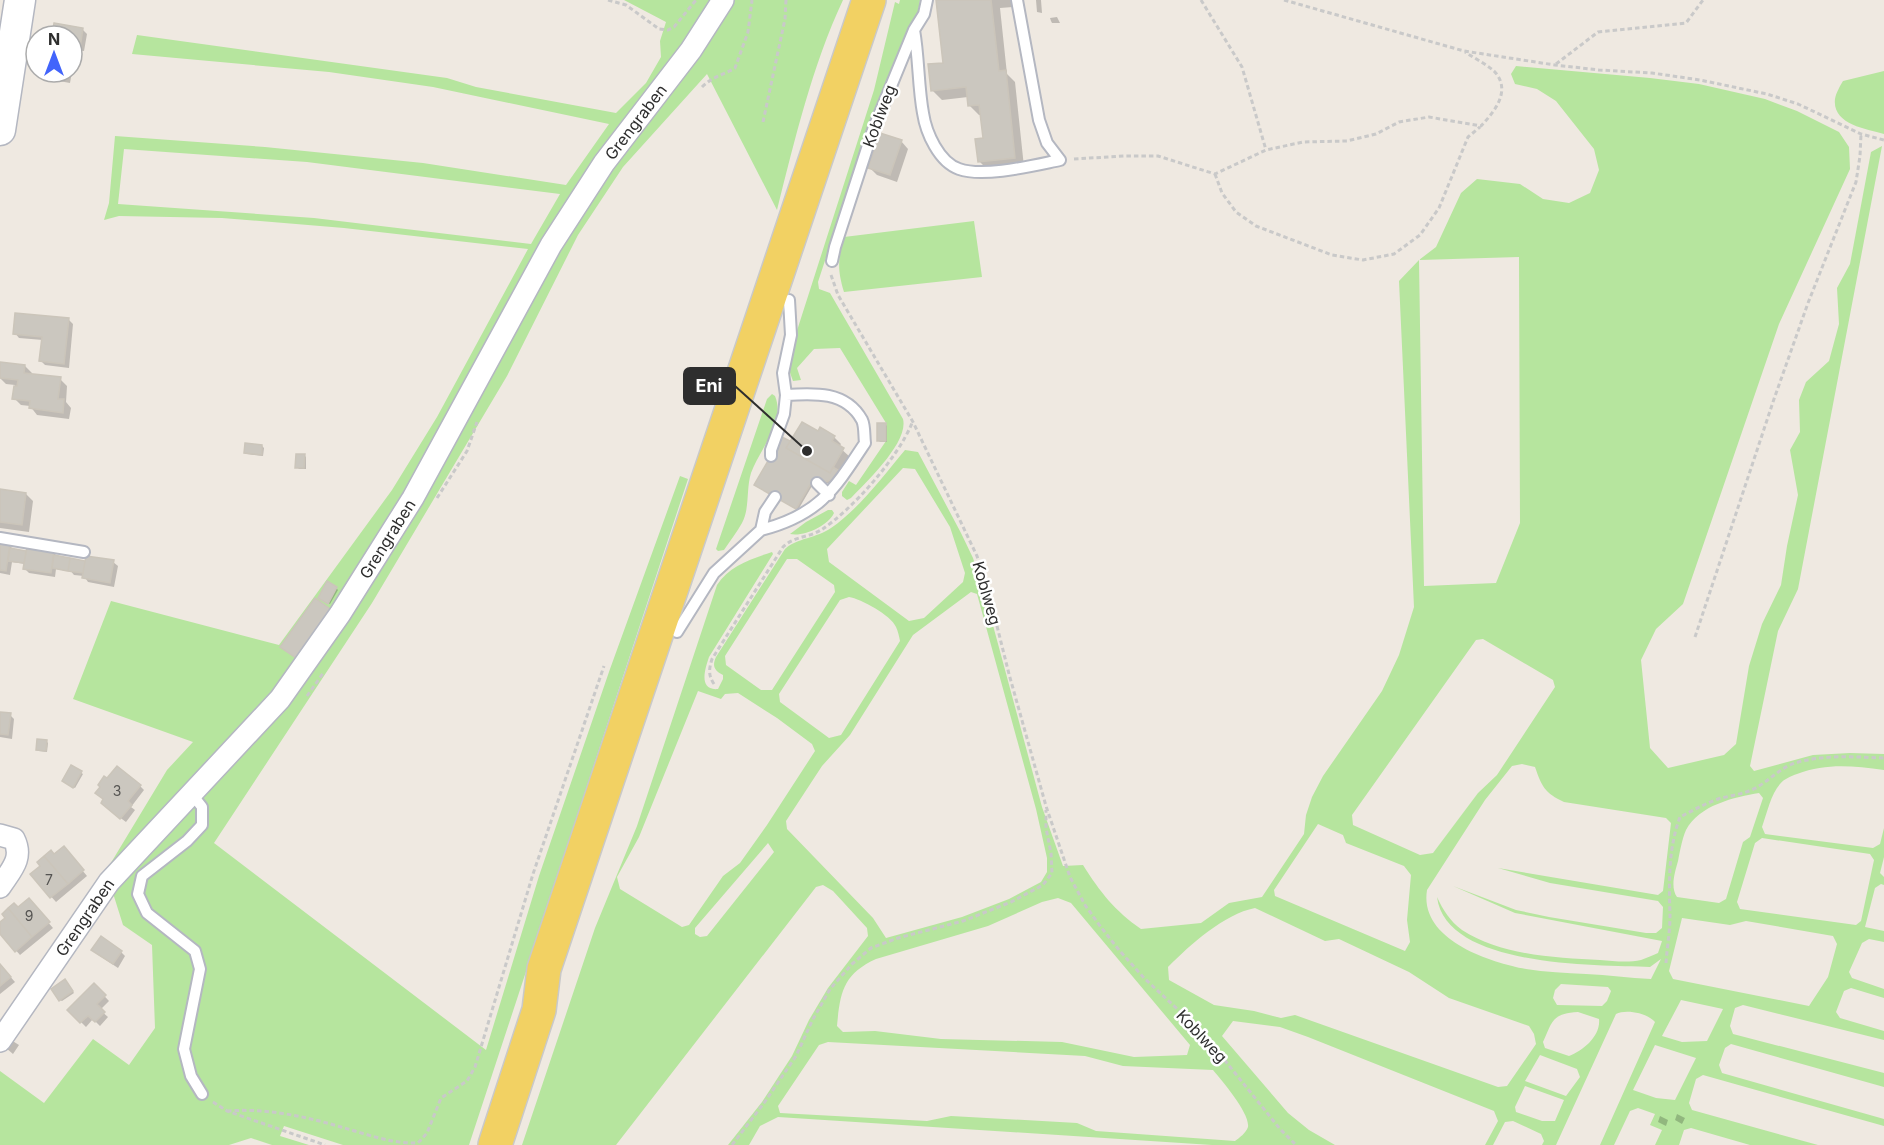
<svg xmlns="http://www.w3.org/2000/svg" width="1884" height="1145" viewBox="0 0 1884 1145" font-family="Inter,sans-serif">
<rect width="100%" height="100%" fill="#efe9e1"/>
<!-- green -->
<path fill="#b6e59e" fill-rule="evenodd" d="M624 0H843C812 66 795 139 777 210L707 74 623 167 578 235 507 376 372 603 214 843 486 1050 539 876 610 669 680 476 688 479 469 1145H343L284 1126 280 1136 309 1145H272L251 1138 229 1145H0V1071L44 1103 93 1039 129 1065 155 1028 152 945 123 925 106 871 167 770 193 742 73 699 111 601 279 645 392 490 437 417 528 249 344 228 222 218 119 216 104 220 109 203 115 136 265 147 423 163 566 185 609 124 433 87 329 72 132 54 137 35 447 78 476 87 616 113 646 83 661 57 660 41 666 22ZM124 149 307 162 560 194 531 244 314 218 118 204Z
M900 0H920L918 12 909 27 868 129 818 282 819 289 830 293 903 419C909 442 866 482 851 498L847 500 842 496V492L849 481 856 485 886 441V423L840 348 814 349 797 368 801 380 793 381 789 370 794 340 874 90 895 2 899 4Z
M1516 66 1650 78 1699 84 1765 99 1797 111 1839 132 1849 147 1850 169 1779 324 1683 604 1656 629 1641 660 1650 748 1668 768 1724 755 1736 744 1749 666 1762 624 1781 585 1787 546 1798 495 1790 450 1800 432 1799 400 1806 382 1829 361 1839 324 1837 288 1850 264 1871 152 1882 146 1798 589 1778 631 1750 766 1754 771 1813 755 1850 753 1884 754V770C1852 766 1827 763 1797 774 1791 776 1784 779 1780 784 1771 794 1767 813 1762 827L1765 834 1873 848 1880 844 1884 828V857L1880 873 1884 877V885L1881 884 1875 888 1865 927 1884 931V942L1869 939 1862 943 1849 972 1852 978 1884 989V998L1851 988 1844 991 1836 1012 1840 1018 1884 1031V1040L1743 1005 1735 1008 1730 1026 1733 1034 1884 1073V1087L1731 1044 1725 1048 1719 1065 1722 1073 1884 1119V1126L1703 1075 1696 1079 1689 1103 1692 1110 1818 1145H1750L1691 1128 1684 1130 1679 1145H1655L1662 1130 1650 1125 1655 1114 1638 1108 1630 1111 1614 1145H1600L1655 1022C1647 1013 1626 1009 1616 1014L1556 1145H1542L1544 1141 1541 1134 1513 1121 1505 1122 1493 1145H1485L1498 1121 1494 1111 1308 1037 1280 1027 1233 1021 1222 1036 1288 1113 1309 1130 1335 1145H1212L778 1117 760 1126 749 1145H728L762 1102 792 1056 809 1020 828 988 868 936 867 928 833 891 823 885 816 887 616 1145H522L595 928 637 826 717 585C729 566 751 559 772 552L773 554 709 657C705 669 698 691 718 689L723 679V675C714 670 712 666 716 657L785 549C797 538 817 538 831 528 858 510 884 475 905 450L918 452 961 533 973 558 984 592 1042 807 1063 866 1083 865C1100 892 1115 911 1141 929L1201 923 1229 903 1262 897 1304 834 1306 815 1312 797 1323 776 1382 691 1399 655 1414 607 1399 281 1419 260 1436 247 1461 193 1477 179 1520 184 1543 199 1569 203 1590 193 1599 170 1594 149 1556 101 1537 89 1515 84 1511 74ZM1519 257 1520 523 1496 583 1424 586 1419 260ZM903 468 915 469 950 527 965 573 963 582 924 618 909 621 829 562 827 549ZM787 559H797L834 585 835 592 772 690H761L726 665 725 656ZM971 592 977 594 1036 809 1047 858V872L1041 882 1009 899 962 917 886 938 873 918 787 829 786 821 822 766 850 735 913 635ZM849 597C861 599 891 615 896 627 898 631 899 636 900 641L841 735 829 738 780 702 779 694 840 600ZM1483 639 1553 680 1555 687 1497 775 1478 793 1433 853 1420 855 1353 825 1352 815 1476 640ZM698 691 721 699 725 694 738 693 777 718 812 744 815 751 767 825 740 863 723 876 689 925 682 927 620 889 617 877 639 837ZM1522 764 1535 767C1542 787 1545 793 1564 802L1666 818 1671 823 1663 891 1658 895 1498 868 1550 883 1658 901 1663 907 1662 928 1656 933H1646L1549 917 1516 910 1453 886 1515 913 1662 941 1658 953C1653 955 1647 958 1641 960 1628 963 1613 961 1600 960 1556 958 1500 955 1462 930 1450 921 1443 910 1437 897 1446 968 1597 965 1650 967L1661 959 1651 979C1629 978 1608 975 1586 974 1566 973 1545 972 1526 969 1488 962 1419 939 1427 890L1485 800 1512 766ZM1759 793 1763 798 1750 837 1743 842 1726 899 1719 903 1677 897C1670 887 1675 872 1678 861 1680 851 1682 839 1686 830 1699 805 1735 797 1759 793ZM1318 824 1343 835 1346 843 1404 866 1411 875 1407 920 1410 942 1405 951 1275 896 1274 890ZM1762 838 1870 854 1874 860 1861 921 1856 925 1740 909 1737 902 1755 843ZM768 843 774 852 707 936 700 937 695 934V928ZM1058 898 1071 903 1190 1045 1187 1055 1134 1057 1062 1042 941 1039 875 1031 843 1032 837 1026C840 993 843 974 876 959L988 926 1042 902ZM1255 908 1325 941 1339 939 1409 972 1449 998 1529 1026 1534 1034 1536 1044 1507 1086 1498 1087 1295 1015 1281 1018 1254 1011 1214 1005 1169 980 1168 967C1190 945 1224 914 1255 908ZM1682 918 1730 925 1746 921 1833 936 1837 944 1828 977 1809 1006 1673 979 1669 971ZM1561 984 1608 987 1611 991 1607 1001 1602 1006 1557 1005 1553 998 1555 990ZM1681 1000 1723 1009 1707 1041 1682 1042 1662 1036ZM1578 1012 1599 1019C1601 1036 1583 1051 1569 1056L1545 1048 1543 1042C1553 1020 1552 1014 1578 1012ZM828 1042 1085 1056 1123 1066 1213 1070C1222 1081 1250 1113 1248 1127 1246 1133 1239 1138 1235 1141L1096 1131 1077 1123 951 1116 927 1121 780 1113 778 1106 819 1045ZM1655 1045 1696 1058 1675 1100 1656 1098 1633 1090ZM1540 1055 1577 1069 1580 1077 1566 1096 1525 1081ZM1525 1086 1564 1100 1555 1121H1542L1516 1112 1515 1107Z
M1884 71V134C1865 129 1832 124 1835 99 1836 93 1840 86 1843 81Z
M974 221 982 277 844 292C837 269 838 259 844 237Z
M772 394 775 396C786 422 759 450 751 473 746 489 750 508 742 523 737 532 730 541 724 550L718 551 716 549 767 399Z
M828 510H832L834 513C828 526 804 537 790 534L806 522Z"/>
<!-- shadow -->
<path fill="#0003" d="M937 0H1012L1013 7 1000 8 1007 74 1015 82 1024 167 989 171 979 161 984 139 982 115H979L969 105 968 97 942 100 932 90 944 64Z
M1036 0H1041L1042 13 1037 12Z
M1057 17 1060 23H1052L1051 21 1050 18Z
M83 30 87 34 84 51 75 50 72 69V36H54Z
M44 72H72L70 83 48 79 43 74Z
M901 141 908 149 897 182 877 175 870 168Z
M68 319 73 324 69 368 45 365 41 361 43 340 19 338 15 333Z
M25 366 32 373V375L60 379 67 386 66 402 71 408 69 419 37 415 30 406 21 405 14 398 15 385 6 384 0 378V368Z
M885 424 887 426V442H880L878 440Z
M818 433 834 437 841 444 839 447 850 457 834 482 812 486 798 510 758 486 783 439 790 443Z
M262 446 264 448 263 456 247 454 245 452Z
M304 455 306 457V469H299L297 467Z
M0 491 26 494 33 501 29 532 0 528Z
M0 544 10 546 14 550 27 552 54 553 59 558 86 562H113L118 566 114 587 88 582 84 576 74 575 69 569H64L67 571 56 569 55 577 29 573 25 569V564L12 562 10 575 0 573Z
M336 588 338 590 330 604 322 600Z
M0 714 10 715 14 719 12 739 0 737Z
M47 742 48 743 47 752 39 751 38 750Z
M72 767 83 774 75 788 65 783Z
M140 786 144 790 131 807 135 810 126 822 107 808Z
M68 853 87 876 56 902 32 875 55 856Z
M33 905 53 928 20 955 0 932V924L18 909Z
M121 952 125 956 118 968 97 954Z
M0 965 15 982 0 994Z
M66 982 74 993 62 1001 60 1000Z
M94 985 109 1001 100 1010 108 1017 100 1026 93 1019 86 1027 69 1010Z
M11 1040 19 1045 13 1054 6 1048Z
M1677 1114 1685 1118 1682 1124 1675 1120Z
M1660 1116 1668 1120 1666 1126 1658 1122Z"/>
<!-- building -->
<path fill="#cbc7bf" stroke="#cbc5ba" stroke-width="1.5" d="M936 0H991L999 71 1006 70 1015 158 978 162 975 139 983 138 979 105 968 106 966 87 931 91 928 64 943 63Z
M54 23 83 28 80 48 72 46V36H52Z
M42 72H67L66 79 42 75Z
M880 133 902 140 890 175 868 168Z
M15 313 69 318 64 364 39 361 42 337 13 334Z
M0 362 25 365 24 373 61 377 58 399H64L63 413 29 408 30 401 12 399 14 386H17L18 380 0 378Z
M802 422 818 431 820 427 835 436 832 441 844 448 830 473 786 448Z
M877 423H886V441H877Z
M782 437 790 441 786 448 830 473 833 467 838 470 832 480 810 485 796 509 754 485Z
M245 443 262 445V455L244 453Z
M296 454H305L304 468H295Z
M0 489 26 493 22 525 0 522Z
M0 543 10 544 6 571 0 570Z
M27 547 54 551 51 573 23 569Z
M10 548 26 551 24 563 8 561Z
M54 555 70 558 68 571 52 568Z
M86 556 114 560 110 583 82 578Z
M70 558 85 561 83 573 68 571Z
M327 581 337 587 328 604 318 598Z
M315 598 330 609 296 658 280 647Z
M0 712 11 713 8 735 0 734Z
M37 739 47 740 46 751 36 750Z
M71 765 82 771 73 788 62 781Z
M117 766 141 785 128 801 132 805 120 819 101 803 103 799 95 793 100 787 98 785 104 776 107 778Z
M64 846 84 870 68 884 44 856 51 850 54 854Z
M44 856 68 884 50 898 30 874 40 866 37 862Z
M29 898 50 922 32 937 8 908 14 903 18 907Z
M8 908 32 937 15 952 0 934V922L5 918 2 914Z
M101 936 122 951 113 964 91 950Z
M0 964 11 977 0 986Z
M65 979 73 991 59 1001 51 989Z
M94 983 106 995 97 1004 105 1012 95 1022 88 1016 80 1023 67 1010Z"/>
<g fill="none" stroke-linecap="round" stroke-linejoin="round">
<!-- lane casing -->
<g stroke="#b4b7c1" stroke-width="14">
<path id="lane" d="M914 30C919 58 918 86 923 113 926 133 939 162 959 169 984 178 1035 165 1060 160L1047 143 1039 120 1017 0
M832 261 835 247 873 130 914 30 924 14 927 0
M771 456V450L784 414 786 395 783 373 791 335 789 300
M817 483 829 495
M761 530C819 515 834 490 865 443 864 436 865 426 862 420 846 391 814 393 786 395
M0 538 84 552
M677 632 714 573 761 530 765 512 775 497
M191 793 202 807V825L187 841 142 876 138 894 147 913 195 951 200 969 184 1049 191 1076 202 1094"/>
</g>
<!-- street casing -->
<g stroke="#b4b7c1" stroke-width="24">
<g id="street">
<path d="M0 835 14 839C24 859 10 871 0 887"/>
<path id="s1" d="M0 1041 109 882 280 699 340 614 413 498 551 245 604 163 691 50 723 0"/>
</g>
</g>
<!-- secondary casing -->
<g stroke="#b4b7c1" stroke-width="33">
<path id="secondary" d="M0 130 20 0"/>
</g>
<!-- primary casing -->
<g stroke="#c9c9c9" stroke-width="36">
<path id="primary" d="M495 1145 539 1010 544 969 869 0"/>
</g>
<!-- path -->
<path stroke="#c9c9c9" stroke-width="3" stroke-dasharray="4.5 3" stroke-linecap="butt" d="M608 0 626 5 659 29 668 30 674 27 696 0
M1201 0 1242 67 1266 150
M1284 0 1464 51 1555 65 1599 70 1652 73 1700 80 1767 94 1798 104 1861 134 1884 140
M1556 64 1598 32 1686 23 1703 0
M702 87C712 77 723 75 735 68L748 32 752 0
M763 122 785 19 786 0
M1074 159 1125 156H1158L1215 174 1266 150 1303 142 1347 141 1376 134 1399 122 1429 117 1481 126C1495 111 1512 90 1494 71 1486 64 1474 58 1465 52
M1215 174 1222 193 1236 212 1256 226 1332 255 1363 260 1394 254 1420 235 1439 208 1468 137 1480 127
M831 275 838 295 913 422 977 556 988 590 1009 674 1046 806 1070 877 1085 905 1100 926 1119 950 1144 978 1202 1032 1280 1129 1296 1145
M437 498 467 451 477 422
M1695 637 1774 399 1808 303 1856 182 1860 156 1861 134
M714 684C708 675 709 669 712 659L783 547C794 536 808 538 821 530 852 510 898 458 912 423
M307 696 324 672
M1666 963C1667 948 1670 931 1670 916 1669 883 1668 849 1680 817 1692 811 1704 804 1718 799 1728 796 1739 795 1749 791 1765 785 1776 771 1792 764 1821 754 1854 757 1884 758
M213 1102 227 1111 325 1145
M227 1111C265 1108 304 1116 341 1127 366 1134 392 1144 418 1143L427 1133 441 1098 467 1081 475 1067 533 874 604 666
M732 1145 764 1103 796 1056 812 1021 830 989 852 964 871 948 898 938 963 921 1011 902 1043 885 1052 873 1051 853 1046 828V810"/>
<!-- lane -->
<use href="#lane" stroke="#fff" stroke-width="10"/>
<!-- street -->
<use href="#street" stroke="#fff" stroke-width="21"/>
<!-- secondary -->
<use href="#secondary" stroke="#fff" stroke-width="30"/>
<!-- primary -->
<use href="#primary" stroke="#f2d163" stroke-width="33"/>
</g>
<g text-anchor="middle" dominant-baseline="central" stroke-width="5" stroke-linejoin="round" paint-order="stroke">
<!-- number labels -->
<g font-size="14" fill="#555452">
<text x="117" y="790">3</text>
<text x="49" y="879">7</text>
<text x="29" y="915">9</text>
</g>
<!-- street labels -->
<g font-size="16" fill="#2e2e2e" stroke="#fff">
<text transform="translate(879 116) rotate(-69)">Koblweg</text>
<text stroke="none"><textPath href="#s1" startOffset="1122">Grengraben</textPath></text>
<text stroke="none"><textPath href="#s1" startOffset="636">Grengraben</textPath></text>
<text transform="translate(987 593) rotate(74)">Koblweg</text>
<text stroke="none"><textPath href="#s1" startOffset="150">Grengraben</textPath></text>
<text transform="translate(1202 1036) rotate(47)">Koblweg</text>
</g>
</g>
<!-- callouts -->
<path fill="none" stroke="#2e2e2e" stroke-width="2" d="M807 451L735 386"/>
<circle fill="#2e2e2e" stroke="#fff" stroke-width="2" cx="807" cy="451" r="6"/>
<rect fill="#2e2e2e" stroke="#2e2e2e" stroke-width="2" x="684" y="368" width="51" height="36" rx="6"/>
<g font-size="18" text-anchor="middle" font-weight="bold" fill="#fff">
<text x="709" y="392">Eni</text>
</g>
<!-- north arrow -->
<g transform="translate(54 54)"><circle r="28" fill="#ffffff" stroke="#ababab" stroke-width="1.5"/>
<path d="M0-4.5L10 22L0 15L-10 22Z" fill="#4264fb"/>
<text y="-9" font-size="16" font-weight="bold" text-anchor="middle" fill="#2e2e2e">N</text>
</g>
</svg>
